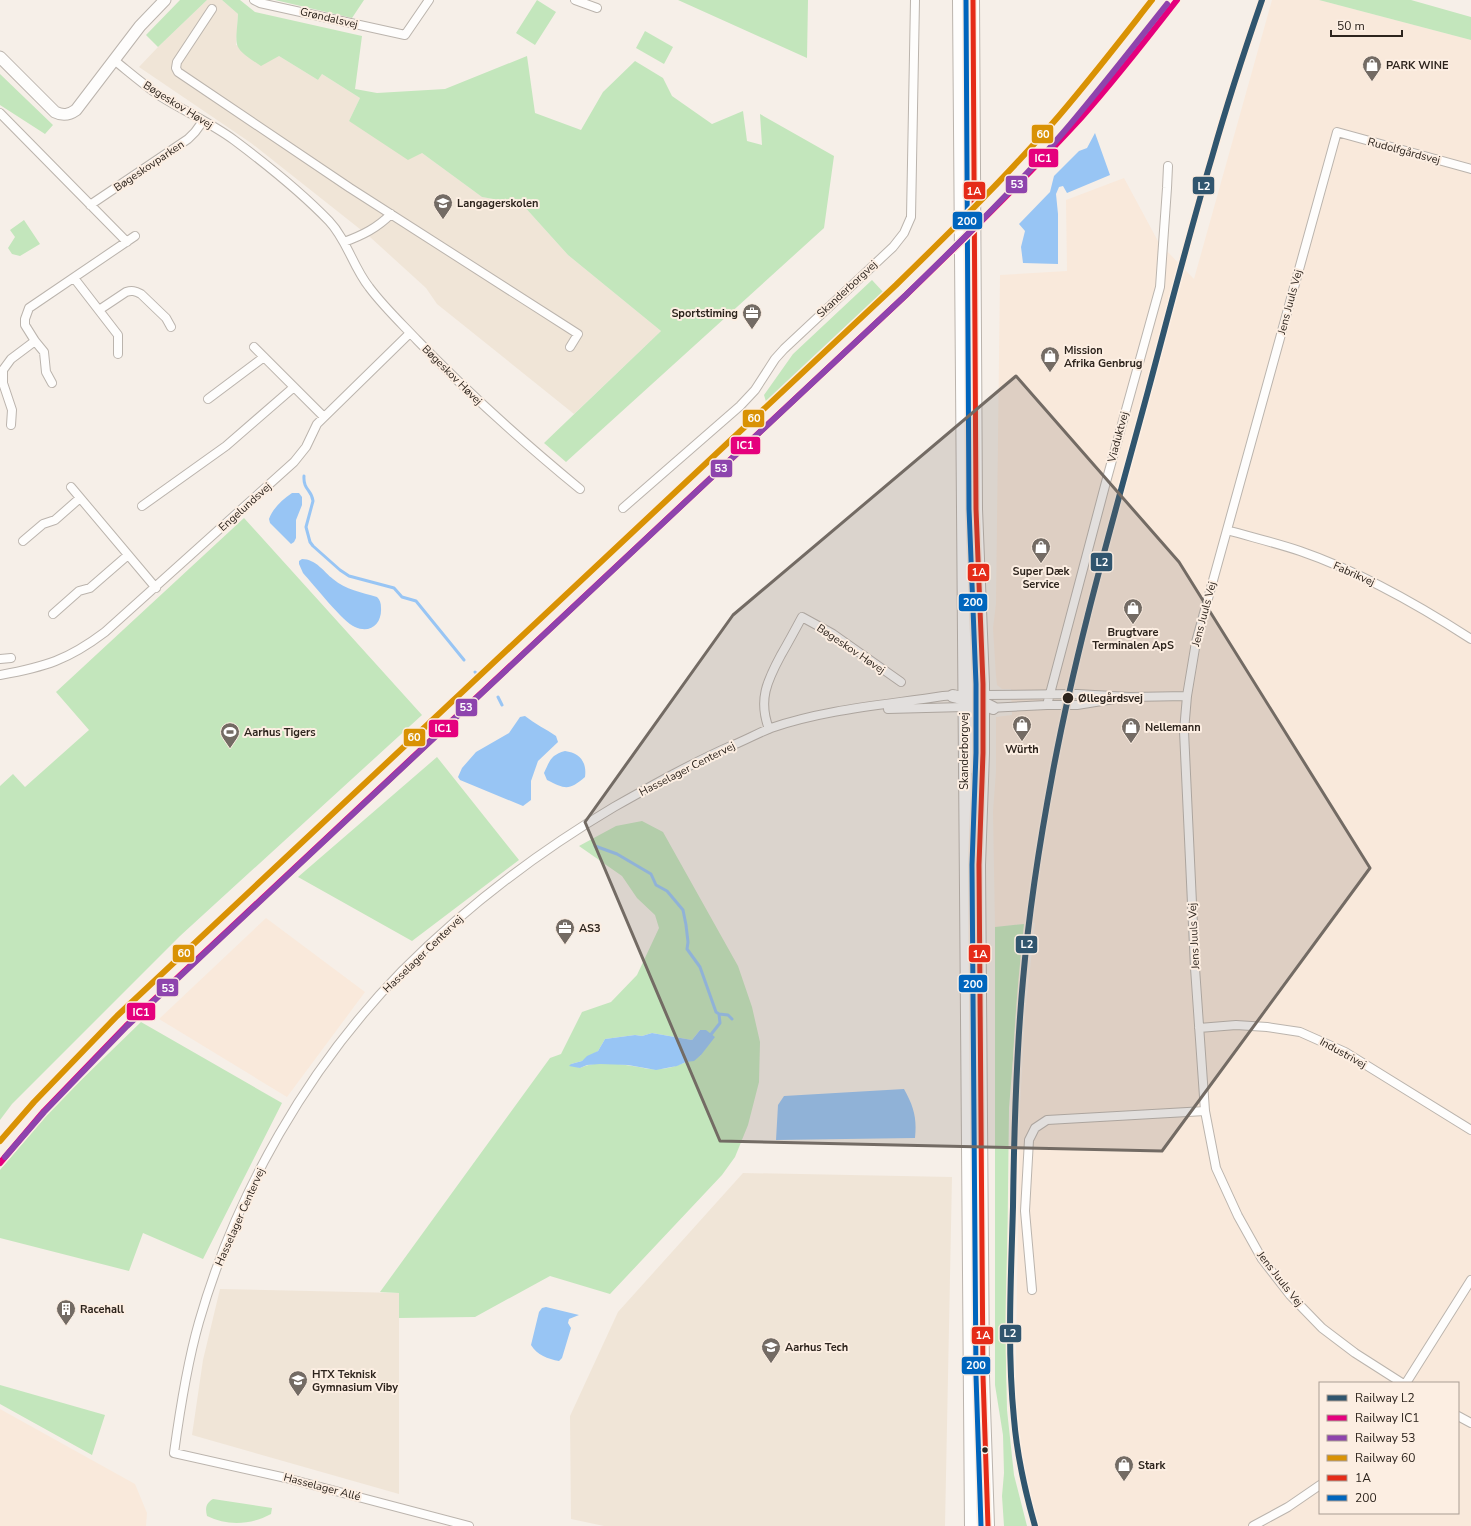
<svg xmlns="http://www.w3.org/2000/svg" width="1471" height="1526" viewBox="0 0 1471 1526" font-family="'Nunito Sans',sans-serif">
<rect width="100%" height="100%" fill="#f6efe8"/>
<!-- built -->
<path fill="#f9e9db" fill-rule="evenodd" d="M1272 0H1319L1471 40V1526H1039L1024 1471 1018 1437 1015 1409 1020 1106 1025 1014 1035 923 995 927 993 811 996 772V717L1012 715 1011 689H1002L997 685 996 676 993 628 996 604 1000 275 1067 271 1066 200 1124 178 1159 243 1194 279ZM1320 1383H1458V1513H1320Z
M266 918 365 992 287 1097 159 1019Z
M0 1409 135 1484 147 1513 146 1526H0Z"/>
<!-- education -->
<path fill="#f0e5d7" d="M207 0H222L238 14 236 45 279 56 318 80 322 74 360 98 349 121 422 153 482 197 522 204 568 255 661 331 574 414 437 304 426 288 370 237 251 143 139 67 158 47Z
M743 1173 952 1177 945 1526H604L571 1519 570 1416 618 1312Z
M220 1289 399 1293V1494L192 1435 203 1360Z"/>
<!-- green -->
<path fill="#c3e6bc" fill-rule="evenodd" d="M180 0H207L158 47 146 35Z
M222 0H240L255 12 362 36 355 89 377 93 445 89 527 56 535 113 581 130 603 92 635 61 663 78 672 96 712 124 743 111 747 141 762 145 760 114 834 156 824 228 566 462 544 443 661 331 568 255 522 204 482 197 422 153 408 160 349 121 360 98 322 74 318 80 279 56 261 66C231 46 236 49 238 14Z
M275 0H364L352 18Z
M537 0 556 12 535 45 516 33Z
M678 0H808L807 58Z
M1319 0H1411L1471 17V40Z
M645 31 673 47 664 64 636 48Z
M0 74 53 125 45 134 0 105Z
M966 80 969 117 976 667 969 554 965 81Z
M24 220 40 244 20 256 12 254 8 248 15 237 10 230Z
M872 280 884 293 767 405 764 395 793 354Z
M244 518 422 715 180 936 12 1104 0 1120V786L13 774 25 787 89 730 56 692Z
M437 757 519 860 412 941 298 877Z
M642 821 663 832 738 966 752 1007 760 1042 759 1082 748 1125 735 1157 722 1175 610 1294 550 1276 475 1317 399 1318V1293L380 1292 550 1058 561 1054 582 1012 611 1002 637 975 659 928 655 915 637 898 622 876 579 846 616 826ZM700 1030H706L701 1055C693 1061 692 1059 684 1063 676 1066 667 1069 657 1069 651 1070 644 1068 639 1067 620 1064 597 1060 580 1068L571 1064 582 1061 598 1051 605 1039 635 1035 642 1036 652 1033 692 1040Z
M1024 924 1009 1108 1006 1362 1007 1410 1014 1475 1027 1526H1004L1002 1496 1004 1473 1003 1435 995 1385V927Z
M141 1022 282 1103 203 1259 143 1233 129 1271 0 1238V1170L45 1115Z
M0 1385 105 1415 92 1455 0 1404Z
M213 1499 272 1508 271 1514C251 1525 227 1526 207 1516 205 1508 206 1503 213 1499Z"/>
<!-- water -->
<path fill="#98c5f4" d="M1095 133 1110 175 1067 193 1063 186 1059 187 1056 194 1058 214V264L1023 263 1021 247 1025 231 1019 224 1050 192 1054 176 1079 151 1087 148Z
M292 493H299L302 497V505L296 520V538L294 542 291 544 270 523 269 519C273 508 282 500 292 493Z
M302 559C316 559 324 572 333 579 346 590 361 592 377 597 380 600 381 603 381 608 382 623 371 634 355 627 344 623 313 584 303 573L299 564V561Z
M525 716C535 724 546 729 556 736L558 742 538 761 531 781V800L523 806 460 780 458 777 462 768 476 752 509 733 520 717Z
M565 751C580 753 587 762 585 777 569 791 565 789 547 780L544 773C550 760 551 755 565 751Z
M700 1030H706L715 1037 701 1055 694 1061 686 1062 677 1066 656 1070 628 1065 600 1064 587 1065 580 1068 569 1066 571 1064 582 1061 587 1056 598 1051 605 1039 635 1035 642 1036 652 1033 692 1040Z
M904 1089C914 1107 917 1118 915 1138L776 1140 778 1105 784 1096Z
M546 1307 579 1315 569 1319 568 1323 571 1328 562 1358 559 1361C548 1359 537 1355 531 1345L539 1312 542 1308Z"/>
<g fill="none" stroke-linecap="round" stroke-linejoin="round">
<!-- stream -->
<path stroke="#98c5f4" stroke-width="3" d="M304 476C303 490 312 490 313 501L306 527 310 542 313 546 340 570 349 576 394 588 402 597 416 601 464 660
M475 672 478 675
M498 697 502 705
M595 846 617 854 651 874 656 885 667 891 683 910 686 925 688 942 687 949 700 967 716 1012 719 1014 720 1023 709 1037
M719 1014 728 1015 732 1019"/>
<!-- minor casing -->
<g stroke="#bbb4ad" stroke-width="10">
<path id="minor" d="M254 0 260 3 405 35 429 0
M575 0 597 8
M212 9 177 62 176 68 178 72 350 188 578 334 570 347
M114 60C129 72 144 85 160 96 184 111 211 123 234 140 266 164 302 193 329 221 347 240 353 267 369 287 383 306 401 323 417 340 468 393 523 442 580 489
M0 113 127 242
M90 205 188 139 195 132 203 121
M344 242C363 235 377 228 391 214
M74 278 118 335V354
M99 310 126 292C132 290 135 291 141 294L166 318 171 327
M254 347 324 417
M52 383 46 372 44 352 35 341 25 325V319L29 308 135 236
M208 399 264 357
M11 425 12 410 3 383V370L11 359 35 341
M71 487 156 588
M142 506 226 446 294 387
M623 508 740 406 755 390 775 359 784 349 893 247 904 233 911 217 915 0
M1227 530C1251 537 1276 543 1300 551 1361 572 1417 604 1471 639
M23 541 43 524 55 520 80 498
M53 614 79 591 90 588 128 555
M0 659 11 658
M0 675C45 667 68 660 105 632L294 462 306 447 317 424 410 333
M983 695 1077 694 1130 697 1187 696
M1047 705 1106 482 1160 287 1167 188 1168 166
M988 708 1047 705H1077L1114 699
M888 709 964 707
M769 729C758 700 767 681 781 655 788 643 795 630 802 617L833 634 901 682
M1199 1028 1236 1025 1267 1027 1300 1032 1345 1052 1471 1130
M1032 1290 1025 1211 1029 1140 1035 1128 1047 1120 1205 1111
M1402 1383 1355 1353 1322 1328 1290 1295 1262 1259 1238 1216 1216 1168 1205 1111 1195 968 1184 731 1187 696 1196 642 1337 132 1471 169
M1406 1383 1471 1280
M1458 1416 1471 1423
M469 1526 286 1478 174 1453C180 1409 187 1364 199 1322 236 1193 308 1067 402 971 465 908 538 852 614 807 653 785 692 763 733 745 746 740 758 733 771 728 826 709 885 705 943 696L957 695
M1253 1526 1288 1507 1320 1485"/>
</g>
<!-- tertiary casing -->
<g stroke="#bbb4ad" stroke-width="13">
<path id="tertiary" d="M0 57 55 112C63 116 69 115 76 110L140 26 165 0"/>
</g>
<!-- secondary casing -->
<g stroke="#bbb4ad" stroke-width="14">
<path id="secondary" d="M959 0 971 1526
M973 0 976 509 983 684V753L979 865 983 1376 988 1526
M970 642 974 684 976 695 983 703 993 708
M953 696C962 698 968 699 972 708L976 769"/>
</g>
<!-- minor -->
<use href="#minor" stroke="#fefdfc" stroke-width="8"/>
<!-- tertiary -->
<use href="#tertiary" stroke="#fefdfc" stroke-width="11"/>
<!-- secondary -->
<use href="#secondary" stroke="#fefdfc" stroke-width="12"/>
<!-- bus-1 casing -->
<g stroke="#fceee2" stroke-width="8">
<path id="bus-1" d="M973 0 976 509 983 684V753L979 865 983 1376 988 1526"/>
</g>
<!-- bus-2 casing -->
<g stroke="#fceee2" stroke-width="8">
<path id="bus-2" d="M966 0 969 509 976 684V753L972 865 976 1376 981 1526"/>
</g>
<!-- bus-1 -->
<use href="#bus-1" stroke="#e52b18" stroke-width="5"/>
<!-- bus-2 -->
<use href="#bus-2" stroke="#0065bd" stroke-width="5"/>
<!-- rail-1 casing -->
<g stroke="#fceee2" stroke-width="9">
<path id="rail-1" d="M1035 1526C1025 1491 1017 1455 1014 1419 1007 1349 1011 1277 1013 1207 1014 1131 1016 1056 1023 980 1029 910 1040 840 1053 771 1077 643 1114 517 1148 391 1169 313 1189 234 1212 157 1227 104 1244 52 1262 0"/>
</g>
<!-- rail-2 casing -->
<g stroke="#fceee2" stroke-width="9">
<path id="rail-2" d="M0 1163 44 1111 126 1026 906 295C966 237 1025 179 1081 118 1115 80 1146 40 1177 0"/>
</g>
<!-- rail-3 casing -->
<g stroke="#fceee2" stroke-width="9">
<path id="rail-3" d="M5 1157 44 1112 127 1026 906 295C959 243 1013 191 1062 134 1098 92 1132 48 1167 4"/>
</g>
<!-- rail-4 casing -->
<g stroke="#fceee2" stroke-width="9">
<path id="rail-4" d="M0 1141 34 1102 117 1016 896 285C949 233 1002 181 1051 125 1086 85 1119 42 1152 0"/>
</g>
<!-- rail-1 -->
<use href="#rail-1" stroke="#30556e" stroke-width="6"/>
<!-- rail-2 -->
<use href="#rail-2" stroke="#e5007d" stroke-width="6"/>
<!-- rail-3 -->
<use href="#rail-3" stroke="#8e44ad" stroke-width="6"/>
<!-- rail-4 -->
<use href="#rail-4" stroke="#d99204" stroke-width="6"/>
</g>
<!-- marked area -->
<path fill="#736b64" fill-opacity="0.2" stroke="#736b64" stroke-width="3" stroke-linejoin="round" d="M1016 376 1179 562 1370 868 1162 1151 720 1141 585 822 733 615Z"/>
<!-- icons -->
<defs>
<g id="shop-pin" transform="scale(1)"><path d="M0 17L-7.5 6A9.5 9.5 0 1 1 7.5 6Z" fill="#736b64" stroke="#fceee2"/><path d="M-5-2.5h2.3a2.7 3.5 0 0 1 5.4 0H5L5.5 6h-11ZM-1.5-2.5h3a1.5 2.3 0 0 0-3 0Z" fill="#fff"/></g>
<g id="school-pin" transform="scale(1)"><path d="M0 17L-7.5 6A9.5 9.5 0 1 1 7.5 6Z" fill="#736b64" stroke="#fceee2"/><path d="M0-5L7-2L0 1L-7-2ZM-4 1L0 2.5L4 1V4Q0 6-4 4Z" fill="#fff"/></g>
<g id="office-pin" transform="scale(1)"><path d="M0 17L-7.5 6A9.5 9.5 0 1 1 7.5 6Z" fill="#736b64" stroke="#fceee2"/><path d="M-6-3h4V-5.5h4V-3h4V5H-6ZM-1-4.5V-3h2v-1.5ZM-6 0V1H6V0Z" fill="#fff"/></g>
<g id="stadium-pin" transform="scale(1)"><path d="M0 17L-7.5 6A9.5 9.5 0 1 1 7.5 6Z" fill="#736b64" stroke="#fceee2"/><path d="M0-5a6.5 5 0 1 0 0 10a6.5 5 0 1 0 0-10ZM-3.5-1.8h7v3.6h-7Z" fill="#fff"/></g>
<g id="building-pin" transform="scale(1)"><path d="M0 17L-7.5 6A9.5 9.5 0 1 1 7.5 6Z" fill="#736b64" stroke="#fceee2"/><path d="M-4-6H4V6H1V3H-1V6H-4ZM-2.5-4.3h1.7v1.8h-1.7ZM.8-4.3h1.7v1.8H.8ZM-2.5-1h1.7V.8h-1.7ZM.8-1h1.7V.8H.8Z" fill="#fff"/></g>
<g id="university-pin" transform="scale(1)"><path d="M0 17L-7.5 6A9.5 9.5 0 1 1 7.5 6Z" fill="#736b64" stroke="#fceee2"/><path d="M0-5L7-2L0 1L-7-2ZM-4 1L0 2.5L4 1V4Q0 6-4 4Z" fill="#fff"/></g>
</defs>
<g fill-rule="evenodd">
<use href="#shop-pin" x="1372" y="65"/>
<use href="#school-pin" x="443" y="203"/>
<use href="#office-pin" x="752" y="313"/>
<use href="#shop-pin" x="1050" y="356"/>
<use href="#shop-pin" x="1041" y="547"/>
<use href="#shop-pin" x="1133" y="608"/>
<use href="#shop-pin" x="1022" y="725"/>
<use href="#shop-pin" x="1131" y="727"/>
<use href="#stadium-pin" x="230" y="732"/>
<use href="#office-pin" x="565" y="928"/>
<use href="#building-pin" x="66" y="1309"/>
<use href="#university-pin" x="771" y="1347"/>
<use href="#university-pin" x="298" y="1380"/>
<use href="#shop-pin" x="1124" y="1465"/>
</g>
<!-- markers -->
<g fill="#2d241d" stroke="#fceee2" stroke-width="1.5">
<circle cx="1068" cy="698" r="6"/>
<circle cx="985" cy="1450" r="3.5"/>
</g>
<g text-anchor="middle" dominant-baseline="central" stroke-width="4" stroke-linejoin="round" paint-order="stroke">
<!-- street labels -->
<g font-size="11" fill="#2d241d" stroke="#fceee2">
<text transform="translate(329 18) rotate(13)">Grøndalsvej</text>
<text transform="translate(178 105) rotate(32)">Bøgeskov Høvej</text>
<text transform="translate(1404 151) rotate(15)">Rudolfgårdsvej</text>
<text transform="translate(149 166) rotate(-34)">Bøgeskovparken</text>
<text transform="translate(847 289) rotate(-43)">Skanderborgvej</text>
<text transform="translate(1290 302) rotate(-75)">Jens Juuls Vej</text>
<text transform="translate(452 375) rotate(45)">Bøgeskov Høvej</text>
<text transform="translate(1118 437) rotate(-75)">Viaduktvej</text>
<text transform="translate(245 507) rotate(-42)">Engelundsvej</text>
<text transform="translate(1354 574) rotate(24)">Fabrikvej</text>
<text transform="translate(1204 614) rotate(-75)">Jens Juuls Vej</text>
<text transform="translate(851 649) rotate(34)">Bøgeskov Høvej</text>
<text transform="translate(964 751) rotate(-90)">Skanderborgvej</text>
<text transform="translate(687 769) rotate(-27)">Hasselager Centervej</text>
<text transform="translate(1194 936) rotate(-93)">Jens Juuls Vej</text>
<text transform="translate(423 954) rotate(-44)">Hasselager Centervej</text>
<text transform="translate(1343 1053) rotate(29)">Industrivej</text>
<text transform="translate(240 1217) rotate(-66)">Hasselager Centervej</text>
<text transform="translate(1280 1279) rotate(52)">Jens Juuls Vej</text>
<text transform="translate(322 1487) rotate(15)">Hasselager Allé</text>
</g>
<!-- poi labels -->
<g font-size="11" font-weight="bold" fill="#2d241d" stroke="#fceee2" text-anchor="start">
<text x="1386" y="65">PARK WINE</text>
<text x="457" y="203">Langagerskolen</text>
<text x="738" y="313" text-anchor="end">Sportstiming</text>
<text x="1064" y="350">Mission<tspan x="1064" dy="13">Afrika Genbrug</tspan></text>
<text x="1041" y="571" text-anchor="middle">Super Dæk<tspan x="1041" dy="13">Service</tspan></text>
<text x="1133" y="632" text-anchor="middle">Brugtvare<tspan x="1133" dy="13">Terminalen ApS</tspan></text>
<text x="1145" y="727">Nellemann</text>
<text x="244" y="732">Aarhus Tigers</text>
<text x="1022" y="749" text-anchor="middle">Würth</text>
<text x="579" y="928">AS3</text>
<text x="80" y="1309">Racehall</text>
<text x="785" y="1347">Aarhus Tech</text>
<text x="312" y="1374">HTX Teknisk<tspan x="312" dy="13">Gymnasium Viby</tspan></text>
<text x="1138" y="1465">Stark</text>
</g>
<!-- stop labels -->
<g font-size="11" font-weight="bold" fill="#2d241d" stroke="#fceee2" text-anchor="start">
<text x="1078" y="698">Øllegårdsvej</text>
</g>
</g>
<g stroke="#fceee2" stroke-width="1.5">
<rect x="1031" y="124" width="23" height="20" rx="4" fill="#d99204"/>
<rect x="1028" y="148" width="31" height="20" rx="4" fill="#e5007d"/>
<rect x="1005" y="175" width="23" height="19" rx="4" fill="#8e44ad"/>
<rect x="1192" y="176" width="23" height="19" rx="4" fill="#30556e"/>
<rect x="963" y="181" width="23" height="19" rx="4" fill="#e52b18"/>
<rect x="952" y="211" width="31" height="19" rx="4" fill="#0065bd"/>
<rect x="742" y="409" width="23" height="19" rx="4" fill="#d99204"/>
<rect x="730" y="436" width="31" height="19" rx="4" fill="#e5007d"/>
<rect x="710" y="459" width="23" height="19" rx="4" fill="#8e44ad"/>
<rect x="1090" y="552" width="23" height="20" rx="4" fill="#30556e"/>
<rect x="967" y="563" width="23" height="19" rx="4" fill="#e52b18"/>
<rect x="958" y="593" width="30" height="19" rx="4" fill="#0065bd"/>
<rect x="455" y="698" width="23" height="19" rx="4" fill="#8e44ad"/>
<rect x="428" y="719" width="31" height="19" rx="4" fill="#e5007d"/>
<rect x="403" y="728" width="23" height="19" rx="4" fill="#d99204"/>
<rect x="1015" y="935" width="23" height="19" rx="4" fill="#30556e"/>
<rect x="172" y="944" width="23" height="19" rx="4" fill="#d99204"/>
<rect x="968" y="944" width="23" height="19" rx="4" fill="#e52b18"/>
<rect x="958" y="974" width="30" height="19" rx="4" fill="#0065bd"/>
<rect x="156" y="978" width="23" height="19" rx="4" fill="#8e44ad"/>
<rect x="126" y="1002" width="30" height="19" rx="4" fill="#e5007d"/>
<rect x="999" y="1324" width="23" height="19" rx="4" fill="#30556e"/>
<rect x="971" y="1326" width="23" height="19" rx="4" fill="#e52b18"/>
<rect x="961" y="1356" width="30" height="19" rx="4" fill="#0065bd"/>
</g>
<g font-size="11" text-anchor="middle" font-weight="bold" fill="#fff">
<text x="1043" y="138">60</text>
<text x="1043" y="162">IC1</text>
<text x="1017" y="188">53</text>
<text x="1204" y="190">L2</text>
<text x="974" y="195">1A</text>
<text x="967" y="225">200</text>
<text x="754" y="422">60</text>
<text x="745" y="449">IC1</text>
<text x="721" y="472">53</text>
<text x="1102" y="566">L2</text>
<text x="979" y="576">1A</text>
<text x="973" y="606">200</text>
<text x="466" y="711">53</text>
<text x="443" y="732">IC1</text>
<text x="414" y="741">60</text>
<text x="1027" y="948">L2</text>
<text x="184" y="957">60</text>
<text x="980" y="958">1A</text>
<text x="973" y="988">200</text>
<text x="168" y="992">53</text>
<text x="141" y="1016">IC1</text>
<text x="1010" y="1337">L2</text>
<text x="983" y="1339">1A</text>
<text x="976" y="1369">200</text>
</g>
<!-- legend -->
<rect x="1319" y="1382" width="140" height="132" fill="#fceee2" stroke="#a99d93"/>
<rect x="1327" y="1395" width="20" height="6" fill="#30556e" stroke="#a99d93"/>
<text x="1355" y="1402" font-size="12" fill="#2d241d">Railway L2</text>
<rect x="1327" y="1415" width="20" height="6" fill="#e5007d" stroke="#a99d93"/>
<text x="1355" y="1422" font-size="12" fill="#2d241d">Railway IC1</text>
<rect x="1327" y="1435" width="20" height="6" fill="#8e44ad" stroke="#a99d93"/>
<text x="1355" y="1442" font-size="12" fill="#2d241d">Railway 53</text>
<rect x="1327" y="1455" width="20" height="6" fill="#d99204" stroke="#a99d93"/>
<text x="1355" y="1462" font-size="12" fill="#2d241d">Railway 60</text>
<rect x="1327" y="1475" width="20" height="6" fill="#e52b18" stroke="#a99d93"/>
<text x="1355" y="1482" font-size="12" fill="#2d241d">1A</text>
<rect x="1327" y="1495" width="20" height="6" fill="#0065bd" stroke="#a99d93"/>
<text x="1355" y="1502" font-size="12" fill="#2d241d">200</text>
<!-- scale -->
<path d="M1331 30v6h71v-6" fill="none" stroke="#2d241d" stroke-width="2"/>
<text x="1337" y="30" font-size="12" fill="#2d241d" stroke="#fceee2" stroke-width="3" paint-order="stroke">50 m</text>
</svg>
